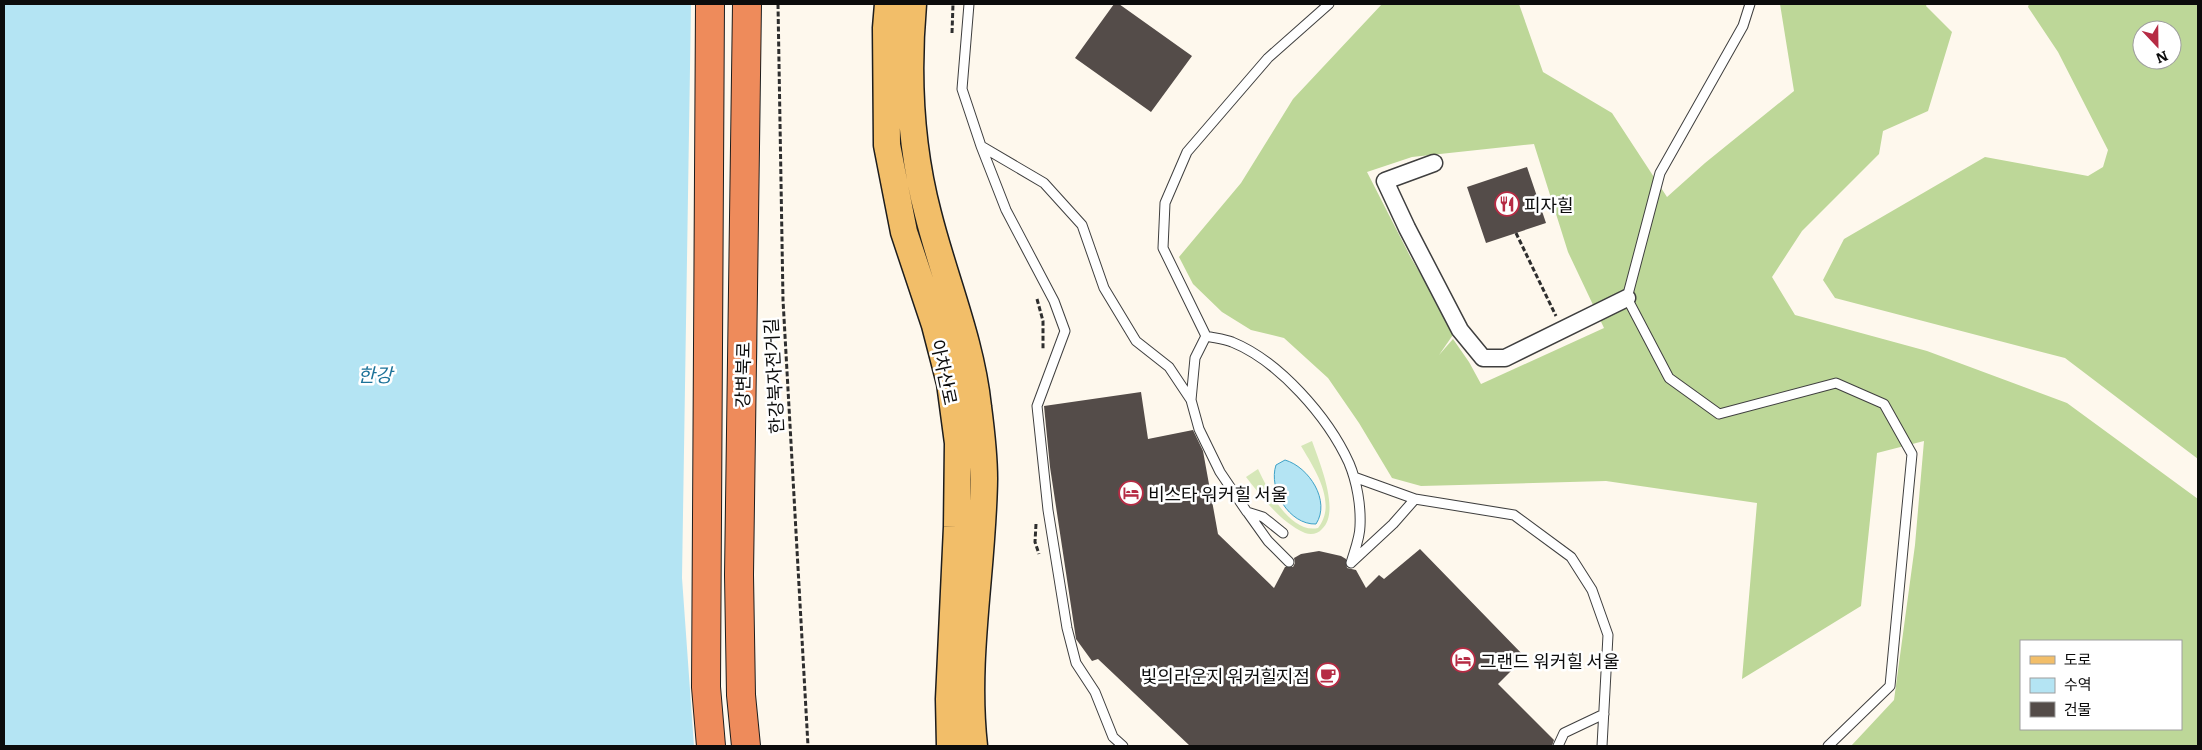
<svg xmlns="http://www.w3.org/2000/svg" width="2202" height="750" viewBox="0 0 2202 750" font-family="Literata,'Noto Sans KR',serif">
<rect width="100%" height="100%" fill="#fef8ed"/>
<!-- green -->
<path fill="#d6e7b8" d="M1312 441C1319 461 1341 512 1322 529 1318 534 1311 535 1305 533 1280 522 1262 497 1246 477L1258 469C1268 490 1290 534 1318 528 1338 503 1314 468 1301 446Z"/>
<!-- forest -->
<path fill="#bdd798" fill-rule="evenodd" d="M1382 4H1519L1543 72 1612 113 1667 197 1705 163 1794 91 1780 4H1927L1926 6 1952 32 1928 111 1883 131 1879 154 1802 231 1772 277 1795 315 1927 351 2067 403 2198 499V746H1851L1894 700 1915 545 1924 441 1877 453 1861 606 1742 679 1757 503 1606 481 1421 486 1392 478 1359 423 1328 378 1284 338 1251 330 1222 312 1193 284 1179 257 1241 183 1293 99ZM1534 144 1568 252 1604 328 1481 384 1469 362 1453 339 1439 355 1455 332 1411 258 1367 172 1412 157ZM2021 641H2181V729H2021Z
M2029 4H2198V459L2065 358 1835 298 1823 280 1844 239 1985 157 2088 176 2103 167 2108 150 2058 52 2028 7ZM2142 30H2172V60H2142Z"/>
<!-- water -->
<path fill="#b4e4f3" stroke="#3ea2c7" d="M4 4H753L760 636 769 746H4Z
M1285 460C1309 467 1331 501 1316 524 1289 525 1268 489 1276 465Z"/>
<!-- pier -->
<path fill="#fef8ed" d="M691 4H756L755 186 757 342 763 485V636L771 746H694L682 578Z"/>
<!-- building -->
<path fill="#544c49" d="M1114 4H1119L1192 56 1151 112 1075 58Z
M1527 167 1546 223 1486 243 1467 187Z
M1141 392 1148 439 1193 430 1203 451 1218 534 1274 588 1285 567H1293L1295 563 1294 558 1301 554 1319 551 1341 556 1346 559 1347 568 1356 570 1366 588 1379 575 1384 579 1420 549 1525 657 1498 684 1554 740 1552 746H1190L1098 659 1092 661 1076 639 1050 467 1044 406Z"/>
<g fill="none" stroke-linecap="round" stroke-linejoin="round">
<!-- lane casing -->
<g stroke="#3f3f3f" stroke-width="11">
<path id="lane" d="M969 4 962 89 981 146 1044 183 1082 225 1104 288 1136 341 1169 367 1191 400 1199 429 1220 472 1247 512 1263 517 1283 533
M1750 4 1743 26 1660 173 1627 298 1669 378 1719 414 1836 383 1884 404 1912 454 1890 686 1828 746
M981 146 1006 210 1054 301 1065 331 1037 406 1048 510 1067 628 1076 663 1095 692 1113 737 1123 746
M1206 336 1163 248 1165 203 1187 152 1268 58 1329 4
M1191 400 1195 358 1206 336C1214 338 1224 339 1232 342 1279 361 1328 417 1349 463 1357 482 1361 506 1360 526 1360 538 1354 552 1351 563
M1354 477 1415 499 1514 515 1571 557 1592 590 1608 635 1602 746
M1248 513 1268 541 1289 562
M1352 562 1393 524 1415 499
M1558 746 1564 733 1604 714"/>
</g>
<!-- street casing -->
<g stroke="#3f3f3f" stroke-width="19">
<path id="street" d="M1434 163 1385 181 1407 228 1460 330 1483 358H1505L1627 298"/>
</g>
<!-- primary casing -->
<g stroke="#1d1d1d" stroke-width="29">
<path id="primary" d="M888 4 886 28 887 145 904 232 935 325 950 383 958 443 957 527 949 699 950 746
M913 4C907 73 910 146 928 214 944 278 971 340 978 407 981 430 984 455 984 479 983 568 964 657 974 746"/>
</g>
<!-- highway casing -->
<g stroke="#1d1d1d" stroke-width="30">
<path id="highway" d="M710 4 706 687 711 746
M746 746 741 695 739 575 747 4"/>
</g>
<!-- path -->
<path stroke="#2e2e2e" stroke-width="3" stroke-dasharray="5 2.5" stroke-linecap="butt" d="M778 4 783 300 808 746
M952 33 953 4
M1516 233 1556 316
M1037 299 1043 321V350
M1036 524 1035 542 1039 554"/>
<!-- lane -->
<use href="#lane" stroke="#fff" stroke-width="9"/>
<!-- street -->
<use href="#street" stroke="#fff" stroke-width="16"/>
<!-- primary -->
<use href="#primary" stroke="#f2be69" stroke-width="26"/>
<!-- highway -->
<use href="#highway" stroke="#ee8b5b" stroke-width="28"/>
</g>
<!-- icons -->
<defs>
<g id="restaurant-ring" transform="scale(1.25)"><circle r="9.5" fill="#fff" stroke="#b62b44" stroke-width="1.5"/><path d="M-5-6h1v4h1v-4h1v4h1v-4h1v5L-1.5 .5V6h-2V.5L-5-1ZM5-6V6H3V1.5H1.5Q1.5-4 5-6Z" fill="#b62b44"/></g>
<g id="hotel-ring" transform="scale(1.25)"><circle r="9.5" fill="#fff" stroke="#b62b44" stroke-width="1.5"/><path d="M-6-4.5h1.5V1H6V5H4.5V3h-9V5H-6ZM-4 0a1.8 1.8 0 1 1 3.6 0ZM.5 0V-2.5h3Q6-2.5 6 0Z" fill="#b62b44"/></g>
<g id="cafe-ring" transform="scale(1.25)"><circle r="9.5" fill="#fff" stroke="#b62b44" stroke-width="1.5"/><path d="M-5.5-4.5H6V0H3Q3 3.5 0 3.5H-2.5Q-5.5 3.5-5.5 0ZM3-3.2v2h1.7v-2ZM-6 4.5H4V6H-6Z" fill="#b62b44"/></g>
</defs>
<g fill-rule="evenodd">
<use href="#restaurant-ring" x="1507" y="204"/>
<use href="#hotel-ring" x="1131" y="493"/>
<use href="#hotel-ring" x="1463" y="660"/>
<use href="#cafe-ring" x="1328" y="675"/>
</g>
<g text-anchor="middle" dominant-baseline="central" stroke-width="5" stroke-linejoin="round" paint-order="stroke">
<!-- poi labels -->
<g font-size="18" fill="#0c0c0c" stroke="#fff" text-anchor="start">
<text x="1524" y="204">피자힐</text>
<text x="1148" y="493">비스타 워커힐 서울</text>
<text x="1480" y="660">그랜드 워커힐 서울</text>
<text x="1310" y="675" text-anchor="end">빛의라운지 워커힐지점</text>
</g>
<!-- street labels -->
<g font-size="18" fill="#0c0c0c" stroke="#fff">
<text transform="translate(945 372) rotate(78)">아차산로</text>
<text transform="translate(742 375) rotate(-89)">강변북로</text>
<text transform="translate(773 376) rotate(-93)">한강북자전거길</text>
</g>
<!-- water labels -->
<g font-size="19" font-style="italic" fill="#1c7298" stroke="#fff">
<text x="375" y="374">한강</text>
</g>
</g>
<!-- border -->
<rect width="2202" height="750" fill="none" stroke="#0c0c0c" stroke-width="10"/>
<!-- legend -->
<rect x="2020" y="640" width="162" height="90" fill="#ffffff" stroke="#9e9e9e"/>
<rect x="2030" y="656" width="25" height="8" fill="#f2be69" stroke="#9e9e9e"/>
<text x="2064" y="665" font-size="15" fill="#0c0c0c">도로</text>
<rect x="2030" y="678" width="25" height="15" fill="#b4e4f3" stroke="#9e9e9e"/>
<text x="2064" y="690" font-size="15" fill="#0c0c0c">수역</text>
<rect x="2030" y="702" width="25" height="15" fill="#544c49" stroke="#9e9e9e"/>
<text x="2064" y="715" font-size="15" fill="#0c0c0c">건물</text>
<!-- north arrow -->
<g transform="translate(2157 45) rotate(158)"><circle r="24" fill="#ffffff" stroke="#9e9e9e"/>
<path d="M0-4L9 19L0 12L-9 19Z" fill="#b62b44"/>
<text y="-8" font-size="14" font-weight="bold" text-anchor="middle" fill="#0c0c0c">N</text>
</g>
</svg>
